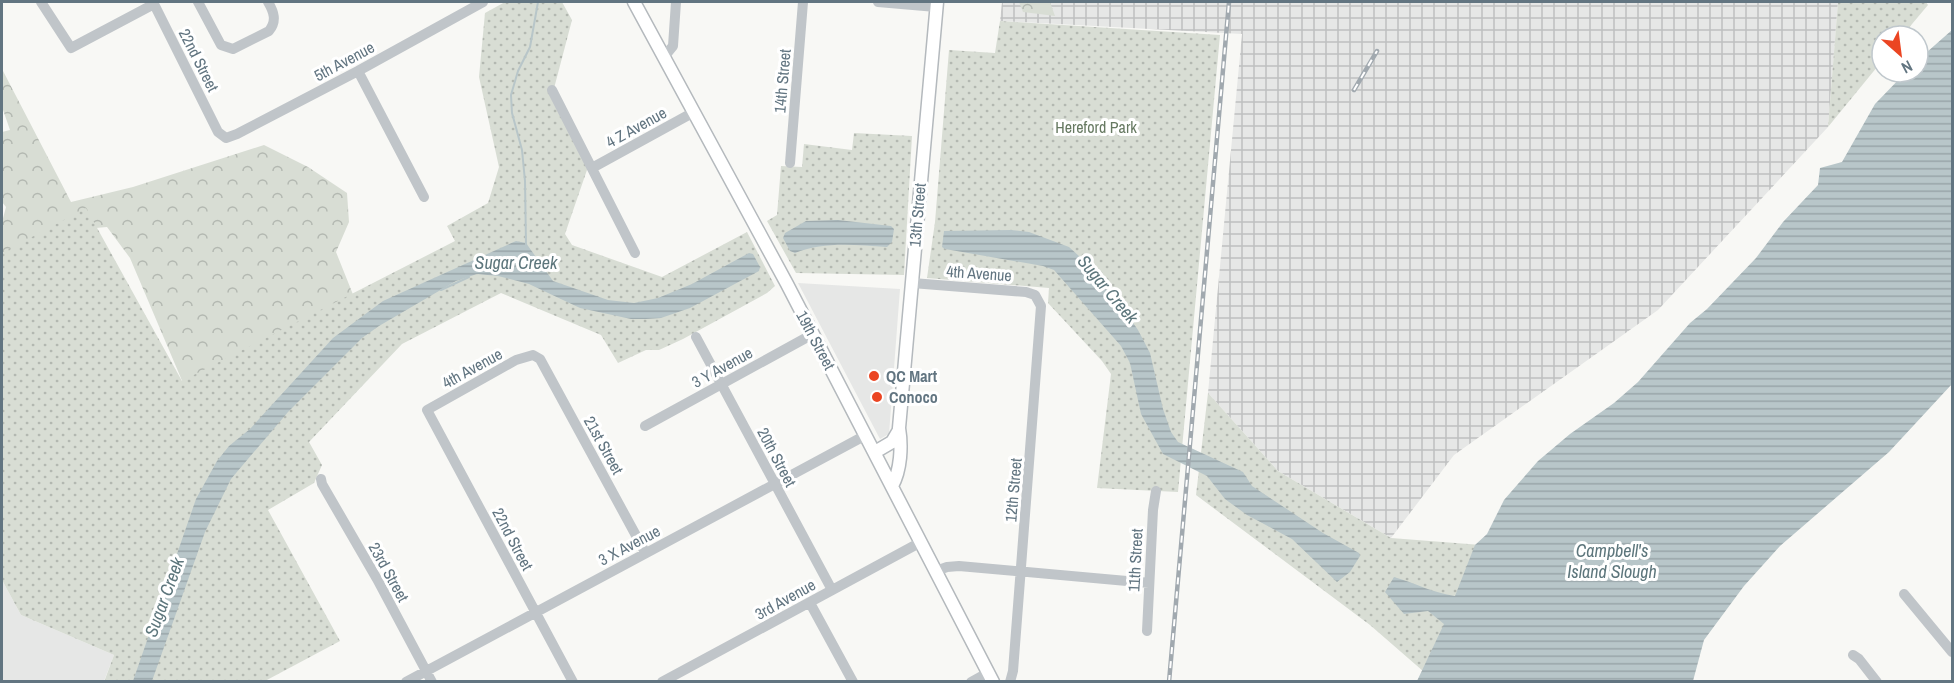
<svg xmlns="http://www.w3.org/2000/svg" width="1954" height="683" viewBox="0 0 1954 683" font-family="'Archivo Narrow',sans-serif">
<defs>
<pattern id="industrial-grid" width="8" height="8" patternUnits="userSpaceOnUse" patternTransform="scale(1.5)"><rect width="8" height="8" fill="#e6e7e6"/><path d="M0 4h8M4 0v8" fill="none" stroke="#bec0c0"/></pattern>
<pattern id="forest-crowns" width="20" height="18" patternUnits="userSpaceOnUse" patternTransform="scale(1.5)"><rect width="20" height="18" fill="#d8ddd4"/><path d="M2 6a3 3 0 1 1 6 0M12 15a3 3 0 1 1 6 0" fill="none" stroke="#b3b8b1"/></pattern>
<pattern id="park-dots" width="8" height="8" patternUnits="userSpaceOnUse" patternTransform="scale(1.5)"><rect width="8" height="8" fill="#d8ddd4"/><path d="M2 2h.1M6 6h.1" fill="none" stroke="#b3b8b1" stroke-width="1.8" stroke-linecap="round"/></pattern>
<pattern id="water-rules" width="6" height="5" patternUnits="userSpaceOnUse" patternTransform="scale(1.5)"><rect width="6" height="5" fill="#b8c6c9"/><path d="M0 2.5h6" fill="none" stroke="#99a5a9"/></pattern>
</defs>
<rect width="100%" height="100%" fill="#f8f8f5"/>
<!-- built -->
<path fill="#e6e7e6" d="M798 283 900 289 889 434 880 439Z
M2 580 21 615 114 655 104 681H2Z"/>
<!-- industrial -->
<path fill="url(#industrial-grid)" d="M1002 2H1838L1828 127 1658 310 1454 455 1391 538 1278 471 1208 393 1242 34 1000 21Z"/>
<!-- forest -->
<path fill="url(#forest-crowns)" d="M1019 2H1050L1055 16 1023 12Z
M2 69 71 202 133 187 264 145 308 167 347 193 349 222 336 252 354 297 197 416 130 258 107 227 73 230 2 267V222L6 207 2 202V132L10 130 2 107Z"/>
<!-- park -->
<path fill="url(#park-dots)" d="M505 2H562L572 20 552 96 588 167 565 234 572 245 662 277 747 232 775 286 767 293 683 339 659 350H646L618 363 601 335 501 293 402 344 309 442 322 465 314 483 268 510 340 641 265 681 104 682 114 655 21 615 2 580V253L86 208 182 381 455 241 447 226 488 203 499 167 479 77 485 13Z
M1838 2H1926L1928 5 1902 36H1882V61L1828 127Z
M1000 21 1220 35 1178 492 1097 488 1111 374 1102 361 1048 303 1049 288 927 278 935 222 949 50 995 53Z
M854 133 912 136 904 275 796 273 767 221 777 215 781 166 802 167 804 144 852 150Z
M1208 393 1278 471 1391 538 1507 547 1431 678 1370 625 1196 495Z"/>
<!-- water -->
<path fill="url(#water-rules)" d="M1952 30V384L1889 452 1780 546 1744 586 1704 640 1693 681H1417L1444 624 1428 611 1404 614 1385 592 1394 577C1415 583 1433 593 1455 596L1475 545 1487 534 1504 500 1538 461 1570 434 1614 403 1638 382 1690 323 1707 309 1756 258 1783 222 1818 185 1820 168 1842 162 1875 104 1906 72H1918V60Z
M838 220 891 226 894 229 892 242 887 247C855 245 825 241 795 253L790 251 783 238 785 233 806 221Z
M1011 230 1029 232 1069 247 1101 276 1138 330 1150 353 1163 409 1171 432 1178 442 1243 472 1252 486 1323 533 1359 553 1360 556 1350 572 1337 582 1292 539 1247 515 1225 499 1207 476 1163 454 1141 414 1130 363 1121 346 1054 270 1043 266 945 249 942 247 944 231Z
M516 241 526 243 553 281 608 300 634 303 658 298 692 284 749 253 753 254 760 267 759 271 690 308 661 318 646 319H631L580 308 529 284 498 276 477 274 456 281 379 326 362 338 288 412 231 479 205 532 152 681H133L196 499 217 461 229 446 250 429 333 338 383 301Z"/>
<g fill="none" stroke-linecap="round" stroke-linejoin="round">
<!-- stream -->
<path stroke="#b8c6c9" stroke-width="2" d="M526 245 525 181 522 150 512 113 511 95 518 71 530 47 538 2
M441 290 469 277"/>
<!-- major casing -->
<g stroke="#b4b9bd" stroke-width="15">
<path id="major" d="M634 2 787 284 993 682
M875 452 892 442 899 430
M892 486C901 470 902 446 899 428L937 2"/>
</g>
<!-- minor -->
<path stroke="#c0c5c9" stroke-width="10" d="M41 2 71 48 154 4
M153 2 218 132 226 138 237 134 358 71 483 2
M198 2 221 45 233 49 269 31C277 21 274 12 268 2
M878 2 936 7
M664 57 673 46 676 2
M358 71 424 197
M552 90 635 253
M790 163 803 2
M592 168 694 112
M912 283 1026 292 1035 295 1041 306 1013 671 1010 682
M696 337 832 590
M645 426 813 334
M321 479 322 484 377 579 432 682
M936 571 947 567 959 566 1149 583
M1904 594 1952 652
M810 603 853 682
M1147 631 1153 510 1156 491
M1853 655 1859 659 1877 682
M406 682 866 435
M573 682 427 410 516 360 533 355 540 359 645 552
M662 682 921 542
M971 682 989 672"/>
<!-- major -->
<use href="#major" stroke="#fff" stroke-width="12"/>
<!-- rail casing -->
<g stroke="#a1a9af" stroke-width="4.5">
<path id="rail" d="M1354 90 1377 51
M1169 682 1229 2"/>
</g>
<!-- rail -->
<use href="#rail" stroke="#fff" stroke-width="2" stroke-dasharray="7" stroke-linecap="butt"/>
</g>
<!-- markers -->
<g fill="#eb4522" stroke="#fff" stroke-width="2">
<circle cx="874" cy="376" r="6"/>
<circle cx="877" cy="397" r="6"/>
</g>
<g text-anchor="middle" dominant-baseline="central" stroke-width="6" stroke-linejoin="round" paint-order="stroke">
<!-- street labels -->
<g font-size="16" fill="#627581" stroke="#fff">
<text transform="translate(199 60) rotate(63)">22nd Street</text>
<text transform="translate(344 61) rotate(-28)">5th Avenue</text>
<text transform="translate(782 81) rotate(-85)">14th Street</text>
<text transform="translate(636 127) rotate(-29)">4 Z Avenue</text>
<text transform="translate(917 215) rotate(-85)">13th Street</text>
<text transform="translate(979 273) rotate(4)">4th Avenue</text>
<text transform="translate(816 340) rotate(62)">19th Street</text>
<text transform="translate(722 367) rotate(-29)">3 Y Avenue</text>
<text transform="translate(472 368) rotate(-29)">4th Avenue</text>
<text transform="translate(604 445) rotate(61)">21st Street</text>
<text transform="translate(777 457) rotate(62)">20th Street</text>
<text transform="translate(1013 490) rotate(-85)">12th Street</text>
<text transform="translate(513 539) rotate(62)">22nd Street</text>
<text transform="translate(629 545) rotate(-28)">3 X Avenue</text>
<text transform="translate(1135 560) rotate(-87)">11th Street</text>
<text transform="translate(389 572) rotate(61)">23rd Street</text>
<text transform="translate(785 599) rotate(-29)">3rd Avenue</text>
</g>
<!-- park labels -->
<g font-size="16" fill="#667961" stroke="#fff">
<text x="1096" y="127">Hereford Park</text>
</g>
<!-- poi labels -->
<g font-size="16" font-weight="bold" fill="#627581" stroke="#fff" text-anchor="start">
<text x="886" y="376">QC Mart</text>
<text x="889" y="397">Conoco</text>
</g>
<!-- water labels -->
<g font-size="18" font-style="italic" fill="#5d767c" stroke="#fff">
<text x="516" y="262">Sugar Creek</text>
<text transform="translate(1108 289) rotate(50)">Sugar Creek</text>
<text x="1612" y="550">Campbell's<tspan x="1612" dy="21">Island Slough</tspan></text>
<text transform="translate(164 597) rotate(-70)">Sugar Creek</text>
</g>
</g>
<!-- border -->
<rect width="1954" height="683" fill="none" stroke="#627581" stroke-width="6"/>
<!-- north arrow -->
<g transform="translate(1900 54) rotate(152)"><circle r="28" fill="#ffffff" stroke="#c0c8cd" stroke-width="1.5"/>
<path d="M0-4.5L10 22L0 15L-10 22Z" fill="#eb4522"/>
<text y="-9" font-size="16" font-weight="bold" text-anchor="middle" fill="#627581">N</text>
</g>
</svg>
